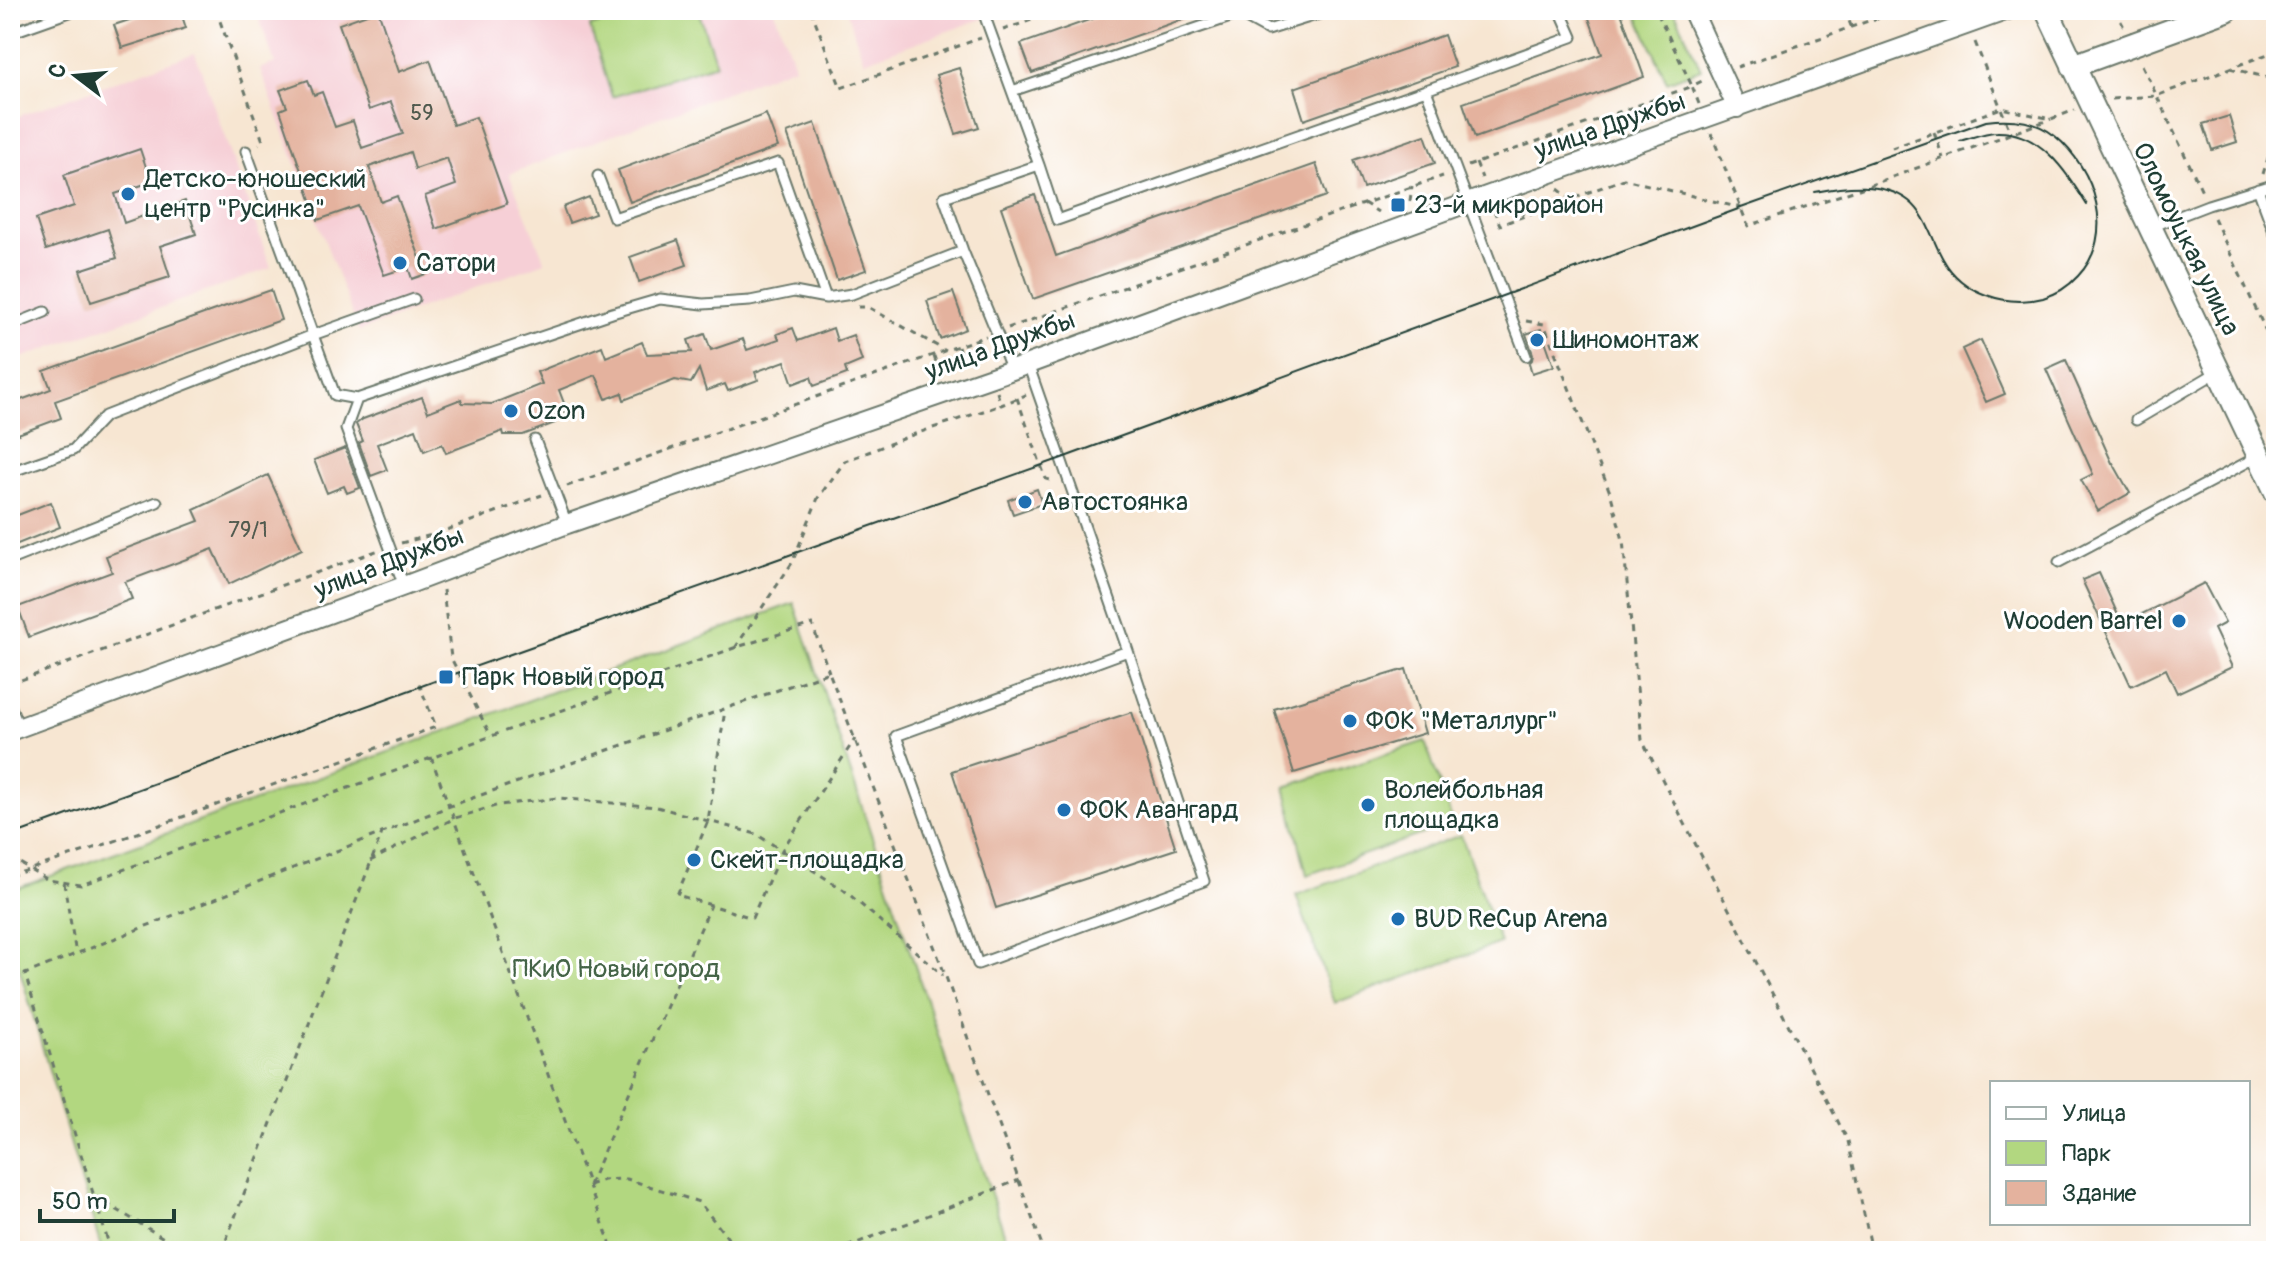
<svg xmlns="http://www.w3.org/2000/svg" width="2286" height="1261" viewBox="0 0 2286 1261" font-family="Pangolin,sans-serif">
<rect width="100%" height="100%" fill="#fff"/>
<filter id="ink" filterUnits="userSpaceOnUse"><feTurbulence type="fractalNoise" baseFrequency=".0125" numOctaves="2"/><feDisplacementMap in="SourceGraphic" scale="16" xChannelSelector="R" yChannelSelector="G"/><feConvolveMatrix kernelMatrix="1 2 1 2 8 2 1 2 1" color-interpolation-filters="sRGB"/></filter>
<filter id="wash" filterUnits="userSpaceOnUse"><feTurbulence type="fractalNoise" baseFrequency=".006" numOctaves="4" result="noise"/><feDisplacementMap in="SourceGraphic" scale="32" xChannelSelector="R" yChannelSelector="G"/><feGaussianBlur stdDeviation="1.8" result="paint"/><feColorMatrix in="noise" values="0 0 0 0 0 0 0 0 0 0 0 0 0 0 0 0 0 1.4 0 .05"/><feComposite in="paint" operator="in"/></filter>
<g filter="url(#wash)">
<rect width="100%" height="100%" fill="#f7e6d2"/>
<!-- built -->
<path fill="#f6cfd6" d="M256 10H774L795 66 509 174 545 262 359 331 260 69 275 63Z
M846 10H1007L864 61Z
M195 53 271 268 10 362V119Z"/>
<!-- green -->
<path fill="#b2d780" stroke="#688a5a" stroke-width="2" d="M643 10H698L716 64 612 97 590 27Z
M1635 10H1674L1701 69 1667 82Z
M794 603 1010 1251H102L10 936V891Z
M1425 741 1453 823 1307 875 1285 787Z
M1461 835 1500 943 1335 1003 1296 895Z"/>
<g id="blocks">
<!-- building -->
<path fill="#e4b29e" d="M160 10H180L186 28 122 48 114 25Z
M378 10 399 72 430 60 453 125 476 117 507 204 436 229 425 196 456 185 447 158 415 169 410 152 369 167 381 202 397 196 426 274 412 279 408 267 384 275 358 206 318 220 280 110 287 107 280 90 308 80 314 95 322 92 335 127 353 121 362 148 403 134 391 102 369 110 339 24Z
M1117 10H1202L1203 12 1032 73 1021 44Z
M1586 10H1620L1644 77 1475 138 1463 103 1602 54Z
M1444 35 1455 67 1304 120 1294 88Z
M959 68 979 127 956 134 936 75Z
M766 114 778 147 630 202 618 170Z
M2229 116 2237 142 2212 150 2203 124Z
M815 123 866 270 837 280 787 133Z
M1425 135 1435 163 1363 188 1353 160Z
M140 149 151 182 115 194 124 223 185 201 196 234 160 246 170 277 91 302 80 270 117 258 108 229 46 250 36 219 74 206 64 175Z
M1316 164 1327 196 1033 299 1001 207 1035 195 1056 256Z
M589 197 595 214 569 223 563 207Z
M678 240 687 265 639 282 630 257Z
M271 290 281 320 55 401 61 418 10 437V404L51 389 44 371Z
M953 292 966 329 940 339 927 301Z
M793 328 798 341 833 328 837 341 853 335 862 361 845 368 847 374 814 386 811 377 793 384 785 361 755 372 758 380 728 391 725 384 706 391 699 369 691 383 675 380 624 400 622 393 606 399 596 375 559 390 567 411 552 417 555 423 523 435H504L503 431 446 453 442 444 424 451 416 429 377 444 387 470 371 476 359 443 363 441 356 424 363 419 422 397 428 412 461 399 462 403 492 404 542 384 537 372 602 346 606 357 642 342 647 354 692 352 688 340 705 334 711 350 743 339 747 350 779 339 777 334Z
M1541 329 1554 366 1532 373 1529 363 1532 360 1533 354 1526 334Z
M1981 340 2005 394 1986 402 1962 349Z
M2066 360 2112 463H2113L2130 493 2098 511 2081 480 2093 474 2046 369Z
M345 448 360 488 347 493 344 486 327 493 314 460Z
M268 475 302 549 229 584 213 549 125 582 132 599 29 637 18 607 112 572 106 556 199 521 194 510Z
M1037 489 1042 504 1013 514 1008 500Z
M51 502 60 527 10 547V518Z
M2099 573 2122 624 2204 583 2225 623 2214 629 2232 667 2177 693 2166 669 2131 686 2082 580Z
M1406 669 1425 733 1294 773 1274 709Z
M1132 712 1176 849 996 908 952 771Z"/>
</g>
</g>
<g filter="url(#ink)">
<use href="#blocks" fill-opacity="0" stroke="#6b786b" stroke-width="2"/>
<g fill="none" stroke-linecap="round" stroke-linejoin="round">
<!-- service casing -->
<g stroke="#6b786b" stroke-width="13">
<path id="service" d="M985 17 1039 165
M1696 18 1717 10
M10 33 75 10
M1426 90 1572 37 1560 10
M1012 91 1239 14 1268 30 1332 10
M246 151 313 335 414 299
M598 176 614 218 778 163 826 298
M2258 189 2276 237
M2151 227 2208 205 2276 184
M10 326 45 312
M1028 364 1128 651 896 736 978 964 1204 881 1128 651
M1012 370 963 251 944 197 1039 165 1057 220 1426 90 1526 356
M357 399 346 429 404 586
M2136 420 2219 371
M535 440 567 524
M10 472 73 450 105 416 313 335 335 395 357 399 612 313 660 299 703 304 750 301 794 292 826 298 852 294 963 251
M10 560 157 502
M2059 562 2259 456
M10 705 19 727"/>
</g>
<!-- minor casing -->
<g stroke="#6b786b" stroke-width="22">
<path id="minor" d="M1692 10 1737 108
M10 731 404 586 567 524 1012 370 1467 203 2008 10"/>
</g>
<!-- tertiary casing -->
<g stroke="#6b786b" stroke-width="26">
<path id="tertiary" d="M2047 10 2276 492
M2073 66 2227 10"/>
</g>
<!-- path -->
<path stroke="#6b786b" stroke-width="3" stroke-dasharray="6 6" stroke-linecap="butt" d="M216 10 263 141 259 144
M811 10 841 88 981 38
M1845 10 1851 26
M2115 10 2124 27
M1003 30 1060 10
M1975 42 2011 134
M2142 65 2203 193
M1737 67 1900 10
M2230 68 2276 80
M2112 99 2156 96 2276 51
M1699 104 1692 86 1704 80
M1934 132 1943 158
M1711 133 1748 226 1865 187 2051 119
M1892 148 2001 108 2051 119 2075 110
M1476 163 1482 178
M1468 166 1692 86 1656 10
M2263 174 2276 133
M1558 189 1571 199
M1410 201 1412 186
M1364 203 1378 212
M1494 210 1500 225 1624 179 1741 208
M1523 215 1526 200
M2214 218 2276 353
M858 307H868L946 351
M1526 321 1544 324 1611 495 1623 540 1642 740 1848 1141 1872 1251
M1008 328 1443 176
M977 340 985 361
M958 347 965 366
M934 356 940 375
M997 392 1001 405 1026 395
M1017 398 1046 479 1054 481
M567 486 986 336
M436 534 439 553
M401 543 436 534 542 495
M443 590 451 658 491 736
M735 648 792 563 818 498 845 461 915 434 1001 405
M10 684 379 550
M431 757 613 1251
M10 857 48 880 81 885 734 648 812 624 829 672
M370 861 455 818 499 805 558 798 657 807 756 834 844 890 943 975
M10 876 112 842 436 727 418 681
M64 883 76 954
M711 905 677 895 708 821 725 710
M589 1185 711 905 752 918 782 850 855 739
M589 1185 603 1180 627 1179 699 1202 727 1237 734 1251
M96 1197 185 1251
M111 1251 25 974 450 806 829 672 946 977 1044 1251
M222 1251 382 833
M836 1251 1019 1180"/>
<!-- service -->
<use href="#service" stroke="#fff" stroke-width="9"/>
<!-- minor -->
<use href="#minor" stroke="#fff" stroke-width="18"/>
<!-- tertiary -->
<use href="#tertiary" stroke="#fff" stroke-width="22"/>
<!-- tram -->
<path stroke="#1f3d34" stroke-width="2" d="M1960 141C1971 138 1985 132 1997 132 2041 131 2066 172 2087 205
M10 836 446 677 1062 458 1741 208 1986 121C2010 118 2036 120 2055 136 2095 169 2117 235 2078 276 2068 287 2057 294 2043 298 2006 307 1962 294 1943 259 1932 240 1927 215 1909 201 1883 181 1845 186 1815 192"/>
</g>
</g>
<!-- markers -->
<g fill="#1f6fb2" stroke="#fff" stroke-width="3">
<circle cx="128" cy="194" r="8"/>
<rect x="1390" y="197" width="16" height="16" rx="4"/>
<circle cx="400" cy="263" r="8"/>
<circle cx="1537" cy="340" r="8"/>
<circle cx="511" cy="411" r="8"/>
<circle cx="1025" cy="502" r="8"/>
<circle cx="2179" cy="621" r="8"/>
<rect x="438" y="669" width="16" height="16" rx="4"/>
<circle cx="1350" cy="721" r="8"/>
<circle cx="1368" cy="805" r="8"/>
<circle cx="1064" cy="810" r="8"/>
<circle cx="694" cy="860" r="8"/>
<circle cx="1398" cy="919" r="8"/>
</g>
<g text-anchor="middle" dominant-baseline="central" stroke-width="6" stroke-linejoin="round" paint-order="stroke">
<!-- number labels -->
<g font-size="22" fill="#505a4e">
<text x="422" y="113">59</text>
<text x="248" y="530">79/1</text>
</g>
<!-- street labels -->
<g font-size="26" fill="#1f3d34" stroke="#fff">
<text transform="translate(1610 126) rotate(-19)">улица Дружбы</text>
<text transform="translate(2186 239) rotate(64)">Оломоуцкая улица</text>
<text transform="translate(1000 346) rotate(-20)">улица Дружбы</text>
<text transform="translate(389 563) rotate(-21)">улица Дружбы</text>
</g>
<!-- poi labels -->
<g font-size="26" fill="#1f3d34" stroke="#fff" text-anchor="start">
<text x="144" y="179">Детско-юношеский<tspan x="144" dy="30">центр "Русинка"</tspan></text>
<text x="1414" y="205">23-й микрорайон</text>
<text x="416" y="263">Сатори</text>
<text x="1553" y="340">Шиномонтаж</text>
<text x="527" y="411">Ozon</text>
<text x="1041" y="502">Автостоянка</text>
<text x="2163" y="621" text-anchor="end">Wooden Barrel</text>
<text x="462" y="677">Парк Новый город</text>
<text x="1366" y="721">ФОК "Металлург"</text>
<text x="1384" y="790">Волейбольная<tspan x="1384" dy="30">площадка</tspan></text>
<text x="1080" y="810">ФОК Авангард</text>
<text x="710" y="860">Скейт-площадка</text>
<text x="1414" y="919">BUD ReCup Arena</text>
</g>
<!-- park labels -->
<g font-size="26" fill="#446447" stroke="#fff">
<text x="616" y="969">ПКиО Новый город</text>
</g>
</g>
<!-- margin -->
<rect width="2286" height="1261" fill="none" stroke="#fff" stroke-width="40"/>
<!-- legend -->
<rect x="1990" y="1081" width="260" height="144" fill="#ffffff" stroke="#a5b1ae" stroke-width="2"/>
<rect x="2006" y="1107" width="40" height="12" fill="#ffffff" stroke="#a5b1ae" stroke-width="2"/>
<text x="2062" y="1121" font-size="24" fill="#1f3d34">Улица</text>
<rect x="2006" y="1141" width="40" height="24" fill="#b2d780" stroke="#a5b1ae" stroke-width="2"/>
<text x="2062" y="1161" font-size="24" fill="#1f3d34">Парк</text>
<rect x="2006" y="1181" width="40" height="24" fill="#e4b29e" stroke="#a5b1ae" stroke-width="2"/>
<text x="2062" y="1201" font-size="24" fill="#1f3d34">Здание</text>
<!-- north arrow -->
<g transform="translate(76 76) rotate(286)" stroke="#ffffff" stroke-width="6" paint-order="stroke">
<path d="M0-6L14 30L0 20L-14 30Z" fill="#1f3d34"/>
<text y="-12" font-size="22" font-weight="bold" text-anchor="middle" fill="#1f3d34">С</text>
</g>
<!-- scale -->
<path d="M40 1209v12h134v-12" fill="none" stroke="#1f3d34" stroke-width="4"/>
<text x="52" y="1209" font-size="24" fill="#1f3d34" stroke="#ffffff" stroke-width="6" paint-order="stroke">50 m</text>
</svg>
